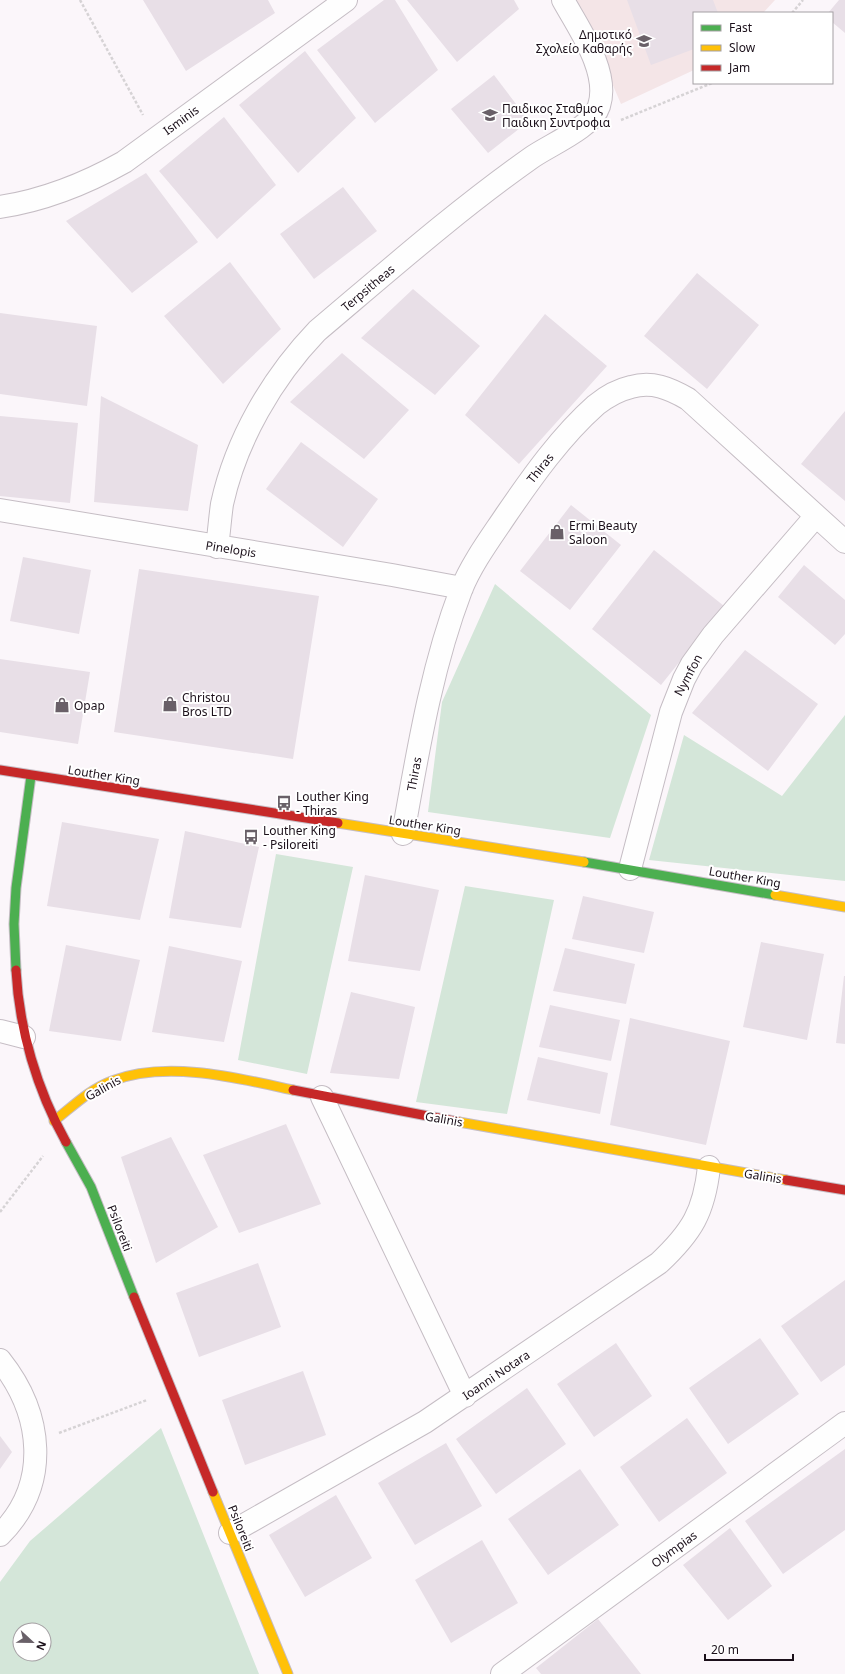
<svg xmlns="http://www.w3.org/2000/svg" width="845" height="1674" viewBox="0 0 845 1674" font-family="'Noto Sans',sans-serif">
<rect width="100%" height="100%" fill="#fbf6fa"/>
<!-- education -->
<path fill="#f4e5e7" d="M576 0H775L763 13H694V70L621 104Z"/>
<!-- green -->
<path fill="#d4e6d9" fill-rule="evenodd" d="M495 584 651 715 610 838 428 812 442 702Z
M845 715V881L649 860 684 735 782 796Z
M276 854 353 867 307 1074 238 1060Z
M465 886 554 900 507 1114 416 1102Z
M161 1428 259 1674H0V1582L30 1541ZM20 1630H44V1654H20Z"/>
<!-- building -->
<path fill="#e8dfe7" d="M143 0H268L275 13 186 71Z
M384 0H395L438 70 375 123 317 50Z
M407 0H514L519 9 457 62Z
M627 0H713L718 13H694V49L651 65Z
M839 0H845V33L832 22V13H828Z
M305 51 356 118 298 173 239 105Z
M494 75 529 121 488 153 451 109Z
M224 117 276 185 217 239 159 171Z
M146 173 198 242 132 293 66 221Z
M343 187 377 231 314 279 280 234Z
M230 262 281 329 223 384 164 316Z
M697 273 759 325 707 389 644 336Z
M413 289 480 346 435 395 361 338Z
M0 313 97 326 87 406 0 394Z
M545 314 607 366 519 464 465 415Z
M342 353 409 410 364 459 290 402Z
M101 396 198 445 188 511 94 502Z
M845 411V501L801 464Z
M0 416 78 423 70 503 0 496Z
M301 442 378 499 343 547 266 489Z
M571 505 621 545 570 610 520 571Z
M654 550 724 606 661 685 592 629Z
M23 557 91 570 79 634 10 621Z
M804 565 845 600V634L835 645 778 597Z
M139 569 319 596 293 759 114 732Z
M745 650 818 704 768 771 692 713Z
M0 659 90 672 78 744 0 732Z
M62 822 159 839 140 920 47 906Z
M185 831 259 847 241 928 169 918Z
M365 875 439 890 420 971 348 961Z
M583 896 654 912 644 953 572 939Z
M761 942 824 954 807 1040 743 1027Z
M66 945 140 960 121 1041 49 1031Z
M169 946 242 961 224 1042 152 1032Z
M565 948 635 964 626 1004 553 991Z
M844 976H845V1044L836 1043Z
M351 992 415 1007 399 1079 330 1073Z
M550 1005 620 1020 611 1061 539 1047Z
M630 1018 730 1041 706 1145 610 1125Z
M538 1057 608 1073 600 1114 527 1100Z
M286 1124 321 1204 239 1233 203 1155Z
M171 1137 218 1227 156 1263 121 1157Z
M258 1263 281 1327 199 1357 176 1293Z
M845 1280V1365L821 1382 781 1326Z
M760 1338 799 1394 728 1444 689 1388Z
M616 1343 652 1396 594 1437 557 1384Z
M303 1371 326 1435 245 1465 222 1400Z
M527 1388 566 1444 496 1494 456 1439Z
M687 1418 727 1473 659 1522 620 1467Z
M0 1436 12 1452 0 1469Z
M446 1443 482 1506 415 1545 378 1483Z
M845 1449V1530L783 1574 745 1521Z
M580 1469 619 1525 548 1575 508 1519Z
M336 1495 372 1558 305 1597 269 1535Z
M730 1528 772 1586 728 1620 683 1565Z
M482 1540 518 1603 451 1643 415 1580Z
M598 1619 641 1674H541L536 1668Z"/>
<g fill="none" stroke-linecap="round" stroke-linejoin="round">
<!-- street casing -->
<g stroke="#c5bdc4" stroke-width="24">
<path id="street" d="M0 207C45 200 85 184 124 162L346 0
M0 510 392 575 462 588
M217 547C219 533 220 518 222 504 236 440 272 378 317 331 387 272 456 211 531 158 549 145 592 128 599 106 610 72 579 29 563 0
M403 834C418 751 431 669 461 590 472 563 490 539 506 515 532 477 561 436 596 405 606 397 618 390 631 387 652 381 669 388 688 399L845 542
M630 869 671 712 684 679 692 664 713 635 815 517
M0 1031 24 1037
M322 1097 465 1396
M0 1360C43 1414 51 1484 0 1535
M230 1533 425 1422 659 1263C692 1232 704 1212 709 1167
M502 1674 845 1423"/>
</g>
<!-- fast casing -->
<g stroke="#c5bdc4" stroke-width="11">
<path id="fast" d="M584 862 775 895
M16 970 14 924 16 888 31 776
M66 1142 91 1187 134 1297"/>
</g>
<!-- slow casing -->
<g stroke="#c5bdc4" stroke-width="11">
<path id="slow" d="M338 823 584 862
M775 895 845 907
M54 1121C72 1107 90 1089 112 1081 166 1060 238 1078 293 1090
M459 1122 786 1180
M213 1492 288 1674"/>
</g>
<!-- jam casing -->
<g stroke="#c5bdc4" stroke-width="11">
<path id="jam" d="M0 770 338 823
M16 970C19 1029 37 1090 66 1142
M293 1090 459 1122
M786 1180 845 1190
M134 1297 213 1492"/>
</g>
<!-- path -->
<path stroke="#d6d3d5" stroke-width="2.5" stroke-dasharray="3 2" stroke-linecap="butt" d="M80 0 143 115
M792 13 803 0
M621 120 712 83
M0 1212 43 1156
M59 1433 147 1400"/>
<!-- street -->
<use href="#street" stroke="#fefefe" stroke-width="22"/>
<!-- fast -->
<use href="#fast" stroke="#4caf50" stroke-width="9"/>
<!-- slow -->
<use href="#slow" stroke="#ffc107" stroke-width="9"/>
<!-- jam -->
<use href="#jam" stroke="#c62828" stroke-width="9"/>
</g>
<!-- icons -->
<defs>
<g id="school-bare" transform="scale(1.2)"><path d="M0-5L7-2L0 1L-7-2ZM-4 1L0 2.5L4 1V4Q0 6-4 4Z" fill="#696068" stroke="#fff" stroke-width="2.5" paint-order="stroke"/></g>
<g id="shop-bare" transform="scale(1.2)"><path d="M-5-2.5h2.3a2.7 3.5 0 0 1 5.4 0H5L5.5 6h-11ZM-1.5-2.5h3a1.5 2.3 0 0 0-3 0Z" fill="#696068" stroke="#fff" stroke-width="2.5" paint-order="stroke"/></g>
<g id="bus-bare" transform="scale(1.2)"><path d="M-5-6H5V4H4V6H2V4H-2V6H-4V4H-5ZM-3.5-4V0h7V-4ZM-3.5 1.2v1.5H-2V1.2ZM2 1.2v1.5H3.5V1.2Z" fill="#696068" stroke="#fff" stroke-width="2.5" paint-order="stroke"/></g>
</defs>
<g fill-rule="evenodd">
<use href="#school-bare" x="644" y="41"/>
<use href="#school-bare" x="490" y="115"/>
<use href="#shop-bare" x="557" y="532"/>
<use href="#shop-bare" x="170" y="704"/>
<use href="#shop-bare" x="62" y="705"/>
<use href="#bus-bare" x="284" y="803"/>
<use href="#bus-bare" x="251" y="837"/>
</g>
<g text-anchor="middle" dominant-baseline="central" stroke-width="4" stroke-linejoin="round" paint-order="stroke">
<!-- poi labels -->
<g font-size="12" fill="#1b101a" stroke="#fff" text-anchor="start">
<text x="632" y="34" text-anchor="end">Δημοτικό<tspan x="632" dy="14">Σχολείο Καθαρής</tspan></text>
<text x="502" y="108">Παιδικος Σταθμος<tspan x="502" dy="14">Παιδικη Συντροφια</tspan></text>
<text x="569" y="525">Ermi Beauty<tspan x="569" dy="14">Saloon</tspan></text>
<text x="182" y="697">Christou<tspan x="182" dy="14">Bros LTD</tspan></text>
<text x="74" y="705">Opap</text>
<text x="296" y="796">Louther King<tspan x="296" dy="14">- Thiras</tspan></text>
<text x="263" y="830">Louther King<tspan x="263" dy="14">- Psiloreiti</tspan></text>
</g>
<!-- street labels -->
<g font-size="12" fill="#1b101a" stroke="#fff">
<text transform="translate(181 120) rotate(-36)">Isminis</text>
<text transform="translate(368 288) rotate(-40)">Terpsitheas</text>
<text transform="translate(540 468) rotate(-51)">Thiras</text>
<text transform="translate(231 549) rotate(9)">Pinelopis</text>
<text transform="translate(688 675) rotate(-62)">Nymfon</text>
<text transform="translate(414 774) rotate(-79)">Thiras</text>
<text transform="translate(104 775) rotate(9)">Louther King</text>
<text transform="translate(425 825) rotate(9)">Louther King</text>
<text transform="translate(745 877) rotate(10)">Louther King</text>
<text transform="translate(103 1088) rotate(-29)">Galinis</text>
<text transform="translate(444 1119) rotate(10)">Galinis</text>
<text transform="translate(763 1176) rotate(9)">Galinis</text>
<text transform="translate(120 1228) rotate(69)">Psiloreiti</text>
<text transform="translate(496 1375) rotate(-34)">Ioanni Notara</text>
<text transform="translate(241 1528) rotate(68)">Psiloreiti</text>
<text transform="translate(674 1549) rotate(-36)">Olympias</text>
</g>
</g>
<!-- legend -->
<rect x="693" y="12" width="140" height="72" fill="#ffffff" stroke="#a49fa3"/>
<rect x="701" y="25" width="20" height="6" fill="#4caf50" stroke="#a49fa3"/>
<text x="729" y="32" font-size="12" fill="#1b101a">Fast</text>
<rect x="701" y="45" width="20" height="6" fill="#ffc107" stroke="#a49fa3"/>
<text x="729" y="52" font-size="12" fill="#1b101a">Slow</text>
<rect x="701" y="65" width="20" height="6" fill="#c62828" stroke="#a49fa3"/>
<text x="729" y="72" font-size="12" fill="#1b101a">Jam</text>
<!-- north arrow -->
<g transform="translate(32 1642) rotate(112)"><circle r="19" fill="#ffffff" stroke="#a49fa3"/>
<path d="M0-3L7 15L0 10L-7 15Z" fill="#696068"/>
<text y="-6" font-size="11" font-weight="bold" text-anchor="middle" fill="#1b101a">N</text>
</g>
<!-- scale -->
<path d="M705 1654v6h88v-6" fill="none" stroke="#1b101a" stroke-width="2"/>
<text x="711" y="1654" font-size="12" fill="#1b101a" stroke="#ffffff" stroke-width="3" paint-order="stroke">20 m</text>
</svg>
